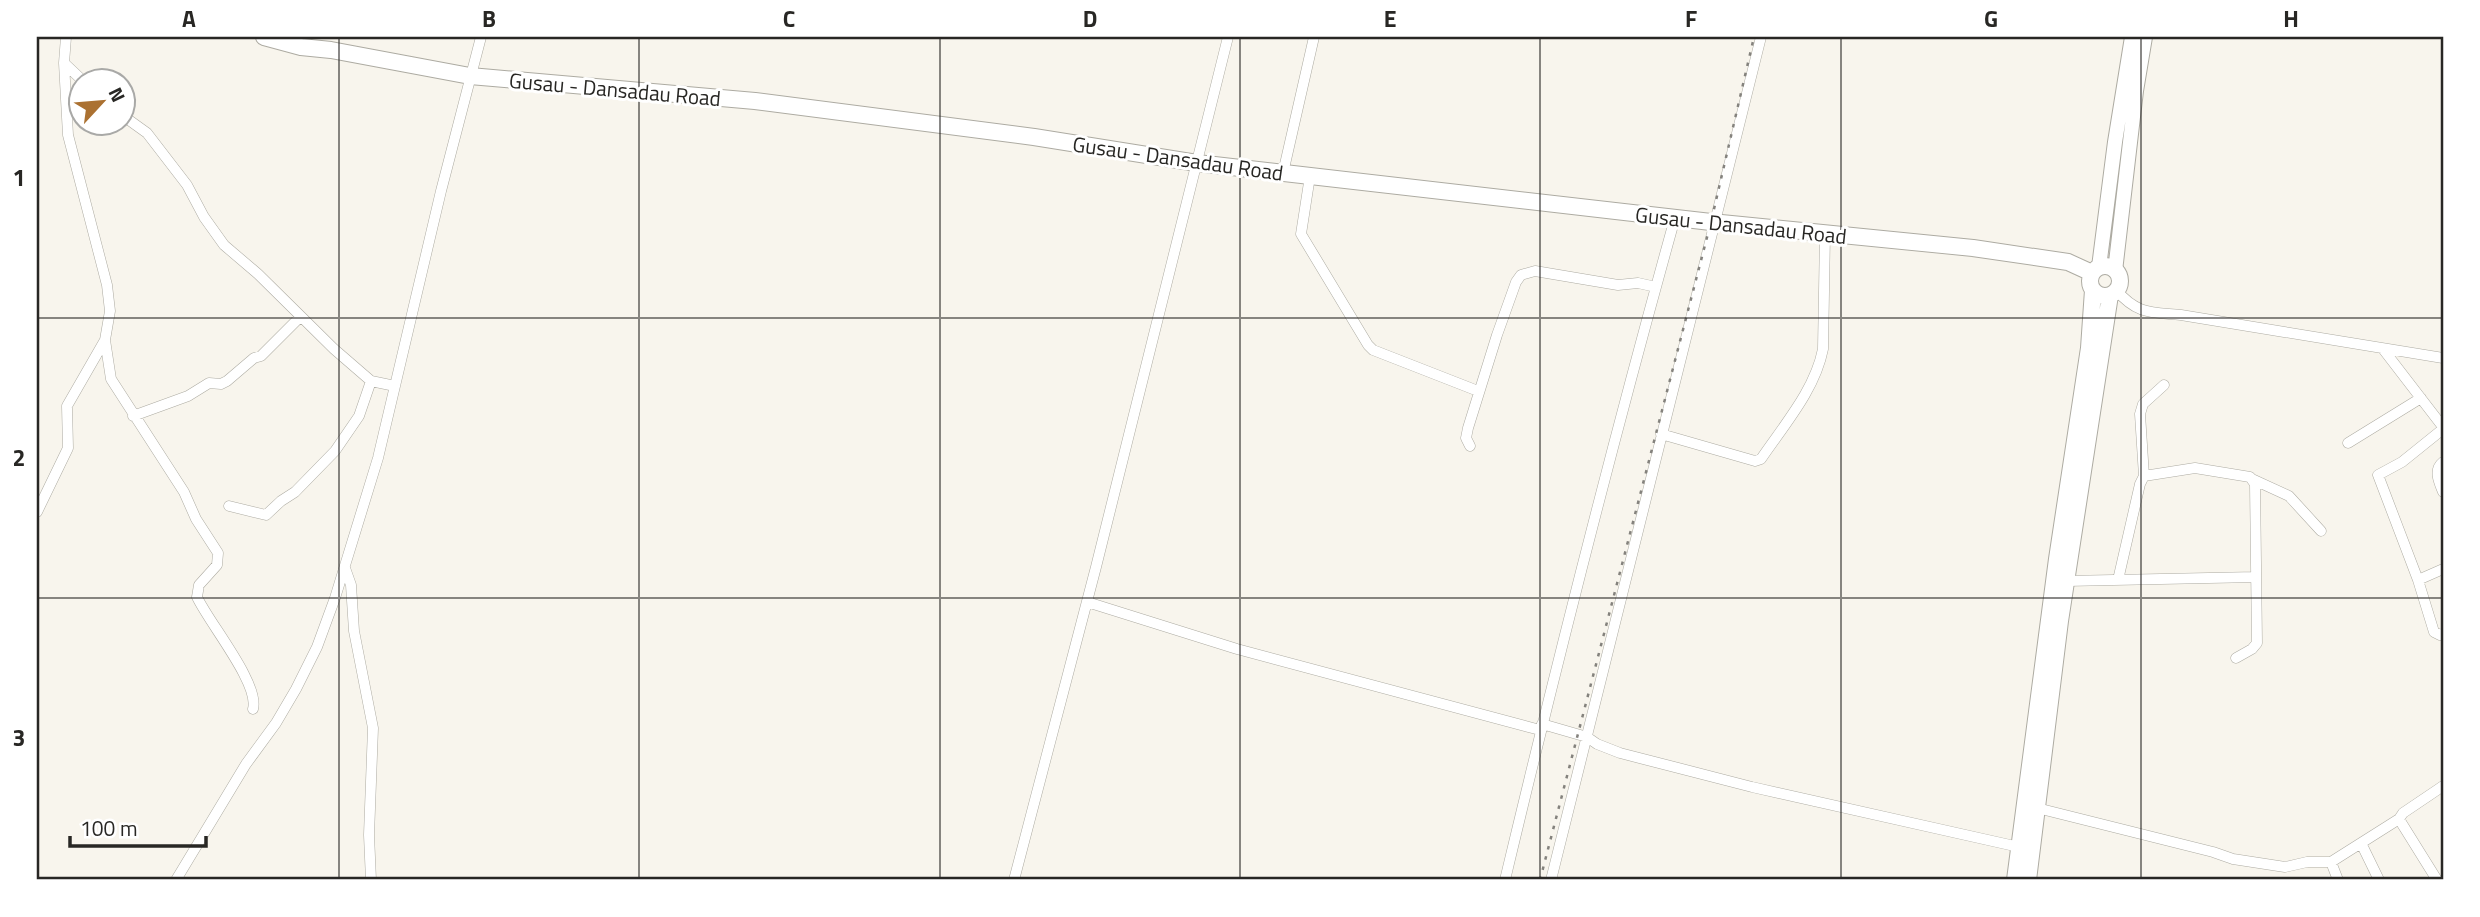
<svg xmlns="http://www.w3.org/2000/svg" width="2480" height="917" viewBox="0 0 2480 917" font-family="'Titillium Web',sans-serif">
<rect width="100%" height="100%" fill="#f8f5ed"/>
<g fill="none" stroke-linecap="round" stroke-linejoin="round">
<!-- street casing -->
<g stroke="#adaba2" stroke-width="11">
<path id="street" d="M64 63 82 80
M122 115 147 133 187 185 204 217 224 245 258 274 334 349 371 381 395 386
M1283 173 1314 37
M1310 176 1301 234 1368 345 1373 350 1478 391
M2116 290C2138 315 2151 312 2181 315L2443 358
M105 340 111 379 184 492 196 519 218 553 217 565 199 585 197 597C209 623 260 684 253 709
M2383 349 2443 427
M133 416 188 396 209 383 221 384 227 381 254 358 261 356 300 317
M2443 429 2402 462 2378 475 2418 580 2434 632 2440 635 2443 634
M1661 434 1755 461 1761 459C1784 425 1815 390 1823 349L1825 234
M2348 443 2421 398
M1470 446 1466 438 1468 428 1497 335 1516 282 1521 275 1535 271 1618 285 1638 283 1656 287
M2443 462C2433 470 2439 482 2443 492
M2144 476 2140 414 2143 404 2164 385
M2252 479 2289 496 2321 531
M229 506 266 515 281 501 295 492 335 451 359 416 371 381
M37 512 68 448 67 406 105 340 110 311 107 285 68 135 64 63 66 37
M345 568 351 585 354 631 373 728 369 835 371 880
M2118 580 2140 484 2144 476 2195 468 2250 477 2255 484 2257 643 2252 649 2236 658
M2418 580 2443 569
M2066 581 2256 577
M1087 602 1237 649 1540 730
M1542 724 1587 737 1597 744 1620 753 1752 787 2019 847
M2037 808 2213 852 2233 859 2285 867 2307 862H2331
M2399 819 2437 880
M2361 843 2379 880
M176 880 246 764 276 723 296 689 317 647 335 598 378 458 441 191 481 37
M1014 880 1096 567 1228 37
M1505 880C1558 658 1614 437 1675 218
M1551 880 1761 37
M2338 880 2331 862 2399 819 2403 813 2443 786"/>
</g>
<!-- secondary casing -->
<g stroke="#adaba2" stroke-width="16">
<path id="secondary" d="M2099 267 2115 142 2132 37
M2115 271 2136 91 2145 37"/>
</g>
<!-- primary casing -->
<g stroke="#adaba2" stroke-width="18">
<path id="primary" d="M264 37 301 47 331 50 470 76 755 101 1034 137 1197 163 1711 222 1973 248 2068 262 2092 273
M2090 281a15 15 0 1 1 30 0a15 15 0 1 1-30 0Z
M2015 880 2057 559 2089 348 2093 290
M2028 880 2060 621 2110 295"/>
</g>
<!-- street -->
<use href="#street" stroke="#fff" stroke-width="10"/>
<!-- secondary -->
<use href="#secondary" stroke="#fff" stroke-width="14"/>
<!-- primary -->
<use href="#primary" stroke="#fff" stroke-width="16"/>
<!-- rail -->
<path stroke="#84827d" stroke-width="2.5" stroke-dasharray="3.5 7" stroke-linecap="butt" d="M1540 880 1711 222 1754 37"/>
</g>
<!-- grid -->
<path fill="none" stroke="#282724" stroke-width="2" stroke-opacity="0.55" d="M339 37V880M639 37V880M940 37V880M1240 37V880M1540 37V880M1841 37V880M2141 37V880M37 318H2443M37 598H2443"/>
<g text-anchor="middle" dominant-baseline="central" stroke-width="6" stroke-linejoin="round" paint-order="stroke">
<!-- street labels -->
<g font-size="21" fill="#282724" stroke="#fff">
<text transform="translate(615 89) rotate(5)">Gusau - Dansadau Road</text>
<text transform="translate(1178 158) rotate(8)">Gusau - Dansadau Road</text>
<text transform="translate(1741 225) rotate(6)">Gusau - Dansadau Road</text>
</g>
</g>
<!-- border -->
<rect width="2480" height="917" fill="none" stroke="#ffffff" stroke-width="77"/>
<!-- north arrow -->
<g transform="translate(102 102) rotate(64)"><circle r="33" fill="#ffffff" stroke="#a9a9a7" stroke-width="2"/>
<path d="M0-5L12 26L0 18L-12 26Z" fill="#ab7131"/>
<text y="-10" font-size="19" font-weight="bold" text-anchor="middle" fill="#282724">N</text>
</g>
<!-- scale -->
<path d="M70 836v10h136v-10" fill="none" stroke="#282724" stroke-width="3.5"/>
<text x="80" y="836" font-size="21" fill="#282724" stroke="#ffffff" stroke-width="5" paint-order="stroke">100 m</text>
<rect x="38" y="38" width="2404" height="840" fill="none" stroke="#282724" stroke-width="2.5"/>
<g font-size="23" text-anchor="middle" font-weight="bold" fill="#282724">
<text x="189" y="27">A</text>
<text x="489" y="27">B</text>
<text x="789" y="27">C</text>
<text x="1090" y="27">D</text>
<text x="1390" y="27">E</text>
<text x="1691" y="27">F</text>
<text x="1991" y="27">G</text>
<text x="2291" y="27">H</text>
<text x="19" y="186">1</text>
<text x="19" y="466">2</text>
<text x="19" y="746">3</text>
</g>
</svg>
